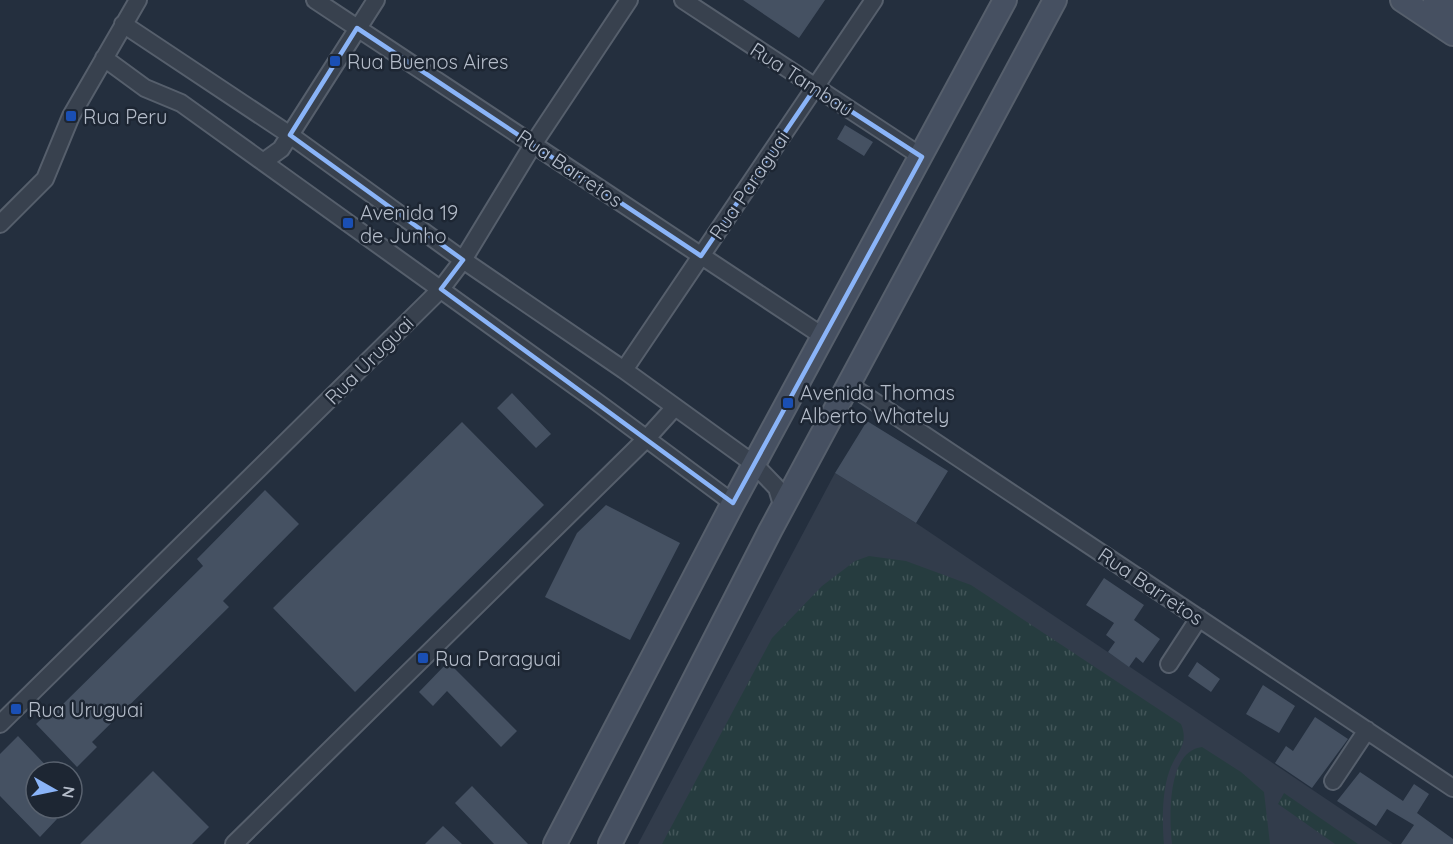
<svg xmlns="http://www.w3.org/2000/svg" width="1453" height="844" viewBox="0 0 1453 844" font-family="Quicksand,sans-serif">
<defs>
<pattern id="grass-tufts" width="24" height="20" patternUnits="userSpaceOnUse" patternTransform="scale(1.5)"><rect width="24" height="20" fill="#263c3f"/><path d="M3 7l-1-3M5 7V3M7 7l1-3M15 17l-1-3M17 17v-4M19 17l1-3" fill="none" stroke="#435659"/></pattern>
</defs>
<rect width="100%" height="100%" fill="#242f3e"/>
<!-- airport -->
<path fill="#323c4b" d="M835 473 916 523 1393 844H638Z"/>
<!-- grass -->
<path fill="url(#grass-tufts)" d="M869 556 906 561 971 585 1181 724C1190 745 1175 753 1169 772 1162 793 1162 822 1164 844H662L772 638 822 586 855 561Z
M1202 747 1241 772 1264 792 1270 844H1172C1169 817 1167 751 1202 747Z
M1284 793 1358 844H1335L1278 804Z"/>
<!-- building -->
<path fill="#455162" d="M743 0H825L799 38Z
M845 125 873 142 864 156 837 139Z
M512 393 551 434 536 448 497 408Z
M867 421 948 471 916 523 835 473Z
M462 422 544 505 355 692 273 608Z
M265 490 299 524 223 601 229 607 92 742 97 747 77 767 36 724 56 705 59 708 203 566 197 559Z
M606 505 680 543 630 640 545 597 577 533Z
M1104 578 1144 605 1134 620 1160 639 1143 663 1136 657 1129 667 1108 652 1115 642 1106 635 1114 623 1086 605Z
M448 662 517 731 501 747 447 691 433 706 419 692Z
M1197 662 1220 679 1211 692 1188 676Z
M1263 685 1295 706 1279 733 1246 714Z
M1315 717 1348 739 1312 788 1275 763 1286 746 1293 751Z
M18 736 52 772H36V779L27 788 36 797V808H46L57 819 40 837 0 796V754Z
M153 771 209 827 192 844H80Z
M1360 772 1403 801 1414 784 1429 794 1417 813 1453 839V844H1401L1414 825 1387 809 1376 826 1337 801Z
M472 786 528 844H494L455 803Z
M443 826 462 844H425Z"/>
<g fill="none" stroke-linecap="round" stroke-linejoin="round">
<!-- street casing -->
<g stroke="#565f6c" stroke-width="20">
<path id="street" d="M315 0 824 337
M683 0 922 157
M123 24 290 135 463 260 624 370 754 464 777 488 783 508
M104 58 145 88 181 103 593 399 733 503
M263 162 281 149 376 0
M0 224 45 179 71 116 138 0
M624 370 874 0
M848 384 1453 788
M1169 664 1199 618
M0 724 441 289 463 260 534 143 629 0
M1333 781 1367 730
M234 844 647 438 675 407"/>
</g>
<!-- secondary casing -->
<g stroke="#565f6c" stroke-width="26">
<path id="secondary" d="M1402 0 1453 34
M1435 0 1453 12
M555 844 733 503 1005 0
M610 844 770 531 1055 0"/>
</g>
<!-- street -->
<use href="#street" stroke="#38414e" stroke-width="16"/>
<!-- secondary -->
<use href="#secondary" stroke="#465061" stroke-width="22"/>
</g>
<!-- marked area -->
<path fill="none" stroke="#8ab4f8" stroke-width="4.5" stroke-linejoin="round" d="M357 28 701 256 815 88 922 157 733 503 441 289 463 260 290 135Z"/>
<!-- markers -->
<g fill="#1a4fb4" stroke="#1d2633" stroke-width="2">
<rect x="329" y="55" width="12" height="12" rx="3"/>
<rect x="65" y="110" width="12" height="12" rx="3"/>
<rect x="342" y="217" width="12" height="12" rx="3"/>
<rect x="782" y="397" width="12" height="12" rx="3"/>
<rect x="417" y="652" width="12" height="12" rx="3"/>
<rect x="10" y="703" width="12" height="12" rx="3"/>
</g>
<g text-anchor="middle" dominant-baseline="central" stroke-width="5" stroke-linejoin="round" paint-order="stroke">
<!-- poi labels -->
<g font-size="20" fill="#b4bcc9" stroke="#1d2633" text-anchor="start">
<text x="347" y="61">Rua Buenos Aires</text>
<text x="83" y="116">Rua Peru</text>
<text x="360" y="212">Avenida 19<tspan x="360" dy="23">de Junho</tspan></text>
<text x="800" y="392">Avenida Thomas<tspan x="800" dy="23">Alberto Whately</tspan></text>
<text x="435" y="658">Rua Paraguai</text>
<text x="28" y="709">Rua Uruguai</text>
</g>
<!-- street labels -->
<g font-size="20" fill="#b4bcc9" stroke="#1d2633">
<text transform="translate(802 79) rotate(33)">Rua Tambaú</text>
<text transform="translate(570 168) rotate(34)">Rua Barretos</text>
<text transform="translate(749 185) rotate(-56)">Rua Paraguai</text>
<text transform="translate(369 360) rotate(-45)">Rua Uruguai</text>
<text transform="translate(1151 586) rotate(34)">Rua Barretos</text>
</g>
</g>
<!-- north arrow -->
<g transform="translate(54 790) rotate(99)"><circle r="28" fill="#1d2633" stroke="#59626f" stroke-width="1.5"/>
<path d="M0-4.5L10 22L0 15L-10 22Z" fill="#8ab4f8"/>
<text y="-9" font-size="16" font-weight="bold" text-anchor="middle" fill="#b4bcc9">N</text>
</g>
</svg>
